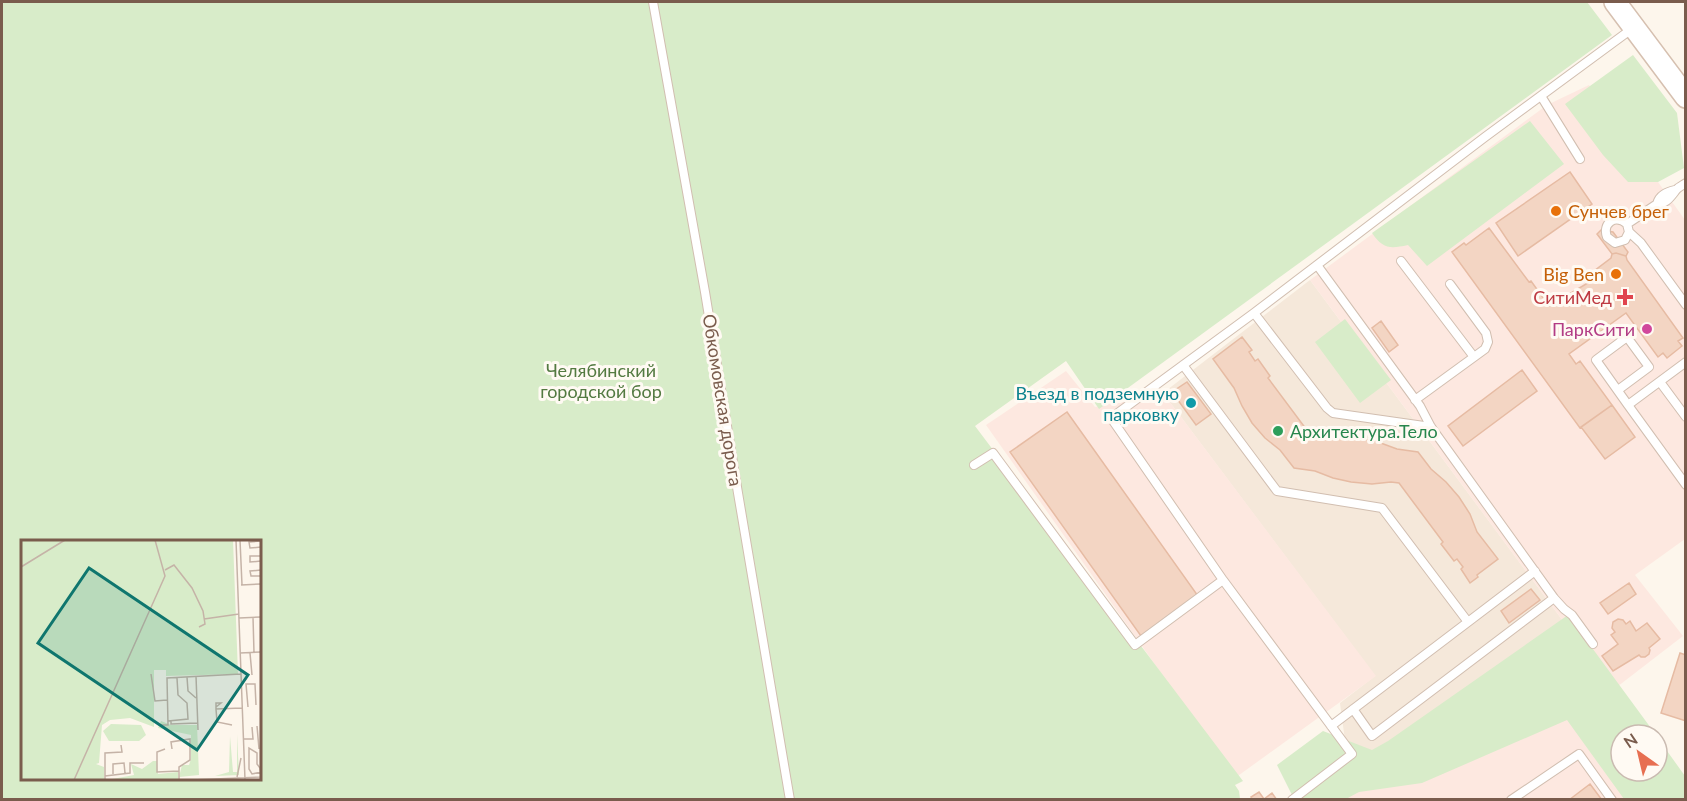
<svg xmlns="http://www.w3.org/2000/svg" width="1687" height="801" viewBox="0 0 1687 801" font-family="Lato,sans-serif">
<rect width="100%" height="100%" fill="#fdf6ec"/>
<!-- residential -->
<path fill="#f5e8da" d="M1310 280 1563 621 1350 778 1340 703 1375 676 1163 393Z"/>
<!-- commercial -->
<path fill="#fde8e0" d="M1589 85 1685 220V539L1635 575 1683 636 1613 690 1621 735V771H1657L1685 799H1321L1563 621 1310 280 1547 105Z
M1066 371 1095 407 1163 393 1376 676 1235 778 986 425Z"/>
<!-- green -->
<path fill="#d8ecc9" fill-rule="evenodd" d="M2 2H1587L1612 35 1099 409 1066 361 975 426 1243 781 1235 785 1239 791 1240 799 2 800ZM22 542H260V778H22Z
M1633 55 1677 113 1684 168 1658 182H1628L1603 155 1565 104Z
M1530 121 1564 164 1427 266 1408 245C1390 249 1383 249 1372 233Z
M1345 319 1391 380 1360 403 1315 342Z
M1568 615 1656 735H1621V771H1657V737L1685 776V799H1624L1567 720 1422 783 1359 792 1346 799H1294L1277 765 1323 731 1372 750 1388 741Z"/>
<!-- building -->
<path fill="#f3d5c3" stroke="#e6bba3" stroke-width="1.5" d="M1570 172 1592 204 1518 256 1496 223Z
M1489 228 1529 282 1531 281 1549 306 1598 277 1594 271 1611 258 1612 254 1616 253 1626 256 1627 260 1683 338 1678 341 1682 346 1667 358 1663 353 1658 357 1626 313 1569 354 1576 364 1580 361 1612 405 1580 428 1452 252 1464 243 1466 245Z
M1601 230 1613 232 1628 252 1626 256 1616 253 1612 254 1597 234Z
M1381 321 1398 345 1389 352 1372 328Z
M1242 337 1252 350 1249 352 1255 361 1258 359 1270 376 1268 378 1312 437 1359 438 1378 442 1397 449 1418 452 1431 469 1446 482 1459 497 1470 514 1477 532 1498 559 1477 575 1478 577 1470 583 1461 569 1463 567 1457 559 1454 561 1441 544 1443 542 1399 483 1391 482 1372 484 1351 482 1333 478 1315 471 1294 468 1280 450 1265 438 1252 423 1242 406 1234 388 1213 359Z
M1522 370 1537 391 1463 446 1448 426Z
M1187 382 1211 414 1196 425 1172 392Z
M1612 405 1635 437 1605 459 1581 427Z
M1067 412 1198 596 1141 636 1010 452Z
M1629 583 1636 594 1608 614 1600 603Z
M1531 589 1540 600 1509 623 1501 611Z
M1618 619 1623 620 1626 624 1630 621 1636 631 1647 623 1660 639 1649 648 1650 650 1649 654 1645 657H1641L1639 655 1613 671 1602 656 1618 644 1611 635 1615 632 1612 628 1613 622Z
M1680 653 1686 655V721L1661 713Z
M1590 784 1602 800H1569Z
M1259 792 1264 799 1272 793 1277 800H1253L1251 797Z"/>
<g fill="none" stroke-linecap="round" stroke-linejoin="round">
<!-- service casing -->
<g stroke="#d1beb0" stroke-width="10">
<path id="service" d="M653 2 705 292 738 493 790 800
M1541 96 1580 159
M1657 204C1659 195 1667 192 1675 190
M1627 224 1657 204C1667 204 1671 196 1677 189 1679 187 1683 185 1686 183
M1629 232 1625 240 1615 243 1607 237C1602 223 1615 214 1627 224L1629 232 1641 243 1686 305
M1401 261 1474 357
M1317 265 1420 406 1431 427 1554 598 1564 609 1572 615 1593 644
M1254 313 1327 408 1333 413 1431 427
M1183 365 1277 491 1382 508 1468 622 1331 726
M1660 382 1686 417
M1618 390 1649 367 1627 337 1596 360 1628 405 1686 362
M1415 400 1485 349 1488 342 1486 333 1450 284
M1628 405 1686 485
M974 465 993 453 1135 645 1223 580
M1468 622 1535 571
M1353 709 1372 736 1554 598
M1292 800 1352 754 1223 580 1111 418 1254 313 1485 137 1633 28
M1511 800 1579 754 1612 800"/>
</g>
<!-- secondary casing -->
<g stroke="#d6c0b0" stroke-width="24">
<path id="secondary" d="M1615 2 1686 97"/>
</g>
<!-- service -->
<use href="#service" stroke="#fff" stroke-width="8"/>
<!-- secondary -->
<use href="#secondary" stroke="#fff" stroke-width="21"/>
</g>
<!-- markers -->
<g fill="#e8710a" stroke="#fffaf3" stroke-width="2">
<circle cx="1556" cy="211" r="6"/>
<circle cx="1616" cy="274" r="6"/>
</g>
<path fill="#e0444e" stroke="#fffaf3" stroke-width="2" d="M1622 288h6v6h6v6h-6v6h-6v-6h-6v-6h6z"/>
<circle fill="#d1479c" stroke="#fffaf3" stroke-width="2" cx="1647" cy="329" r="6"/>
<circle fill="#0f9aa8" stroke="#fffaf3" stroke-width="2" cx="1191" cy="403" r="6"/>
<circle fill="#2e9e5b" stroke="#fffaf3" stroke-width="2" cx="1278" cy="431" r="6"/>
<g text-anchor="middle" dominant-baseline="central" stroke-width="6" stroke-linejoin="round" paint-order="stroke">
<!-- food labels -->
<g font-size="18" fill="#c56008" stroke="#fffaf3" text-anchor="start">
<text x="1568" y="211">Сунчев брег</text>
<text x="1604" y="274" text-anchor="end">Big Ben</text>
</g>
<!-- health labels -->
<g font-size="18" fill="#be3a42" stroke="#fffaf3" text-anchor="end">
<text x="1612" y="297">СитиМед</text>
</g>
<!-- hotel labels -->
<g font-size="18" fill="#b23c85" stroke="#fffaf3" text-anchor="end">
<text x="1635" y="329">ПаркСити</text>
</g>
<!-- park labels -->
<g font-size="18" fill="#537a41" stroke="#fffaf3">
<text x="601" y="370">Челябинский<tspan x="601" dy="21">городской бор</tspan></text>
</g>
<!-- culture labels -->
<g font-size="18" fill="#0d838f" stroke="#fffaf3" text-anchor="end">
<text x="1179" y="393">Въезд в подземную<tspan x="1179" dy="21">парковку</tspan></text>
</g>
<!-- street labels -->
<g font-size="18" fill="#7a5c4d" stroke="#fffaf3">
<text transform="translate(723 400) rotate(81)">Обкомовская дорога</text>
</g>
<!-- leisure labels -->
<g font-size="18" fill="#27864d" stroke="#fffaf3" text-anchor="start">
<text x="1290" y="431">Архитектура.Тело</text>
</g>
</g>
<!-- overview -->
<g transform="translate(21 540)">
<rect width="240" height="240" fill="#fdf6ec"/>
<path d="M0 0H212L217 134 145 136V130H133V187L109 178 89 180 81 185 78 223 75 224 83 227V240H0ZM140 181 150 185H176L178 235 158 237 161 225H168L170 219V195L137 188ZM90 184 120 185 125 195 118 201H88L82 191ZM216 194 218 235 194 236 208 232 209 196 212 232H216ZM132 221H136L137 234 157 232V239L86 240 113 235 110 224 121 229Z" fill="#d8ecc9"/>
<path fill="none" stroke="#c5b3a7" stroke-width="1.5" d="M215 0 224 240M219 0 221 45M240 1 228 2 229 8 240 7M240 16H229V22L240 21M0 27 44 0M144 30 153 25 171 48 182 71 184 84 178 87M240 30 229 31 230 36H240M220 45 240 44M232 77 233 113M218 78 240 77M183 79 218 74M219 113 240 112M229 113 231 135M130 134 134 161 146 160M175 136 177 190M166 137 167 151 175 158M195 167 200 163H195V169L221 168M227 167 225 144H234L235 165M195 169 196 182 211 185M147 181 167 179 166 163 157 155 156 138M150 181V184L176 183M139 185H147L146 138 220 134M236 186 238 209M222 199H232L231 187M144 209 136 212V232L158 231M151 209 150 202 169 199V220L158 227V240M240 232 231 234 228 229V208L236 213V224L239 228 240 237M92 234V224L103 223 104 233M84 236 109 233V223H123M216 237 220 218M53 240 144 36 134 0M84 240V213L101 212 100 205M170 240 240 237"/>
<path fill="#0f766e" fill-opacity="0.15" stroke="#0f766e" stroke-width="3" d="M68 28 227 135 176 210 17 103Z"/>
<rect width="240" height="240" fill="none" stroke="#7a5c4d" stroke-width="3"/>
</g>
<!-- border -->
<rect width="1687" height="801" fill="none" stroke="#7a5c4d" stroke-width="6"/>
<!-- north arrow -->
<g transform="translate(1639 753) rotate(326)"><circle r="28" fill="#fffaf3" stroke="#cabbb1" stroke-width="1.5"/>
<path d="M0-4.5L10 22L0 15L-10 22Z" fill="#e76f51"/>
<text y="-9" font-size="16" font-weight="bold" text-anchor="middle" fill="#7a5c4d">N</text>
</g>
</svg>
